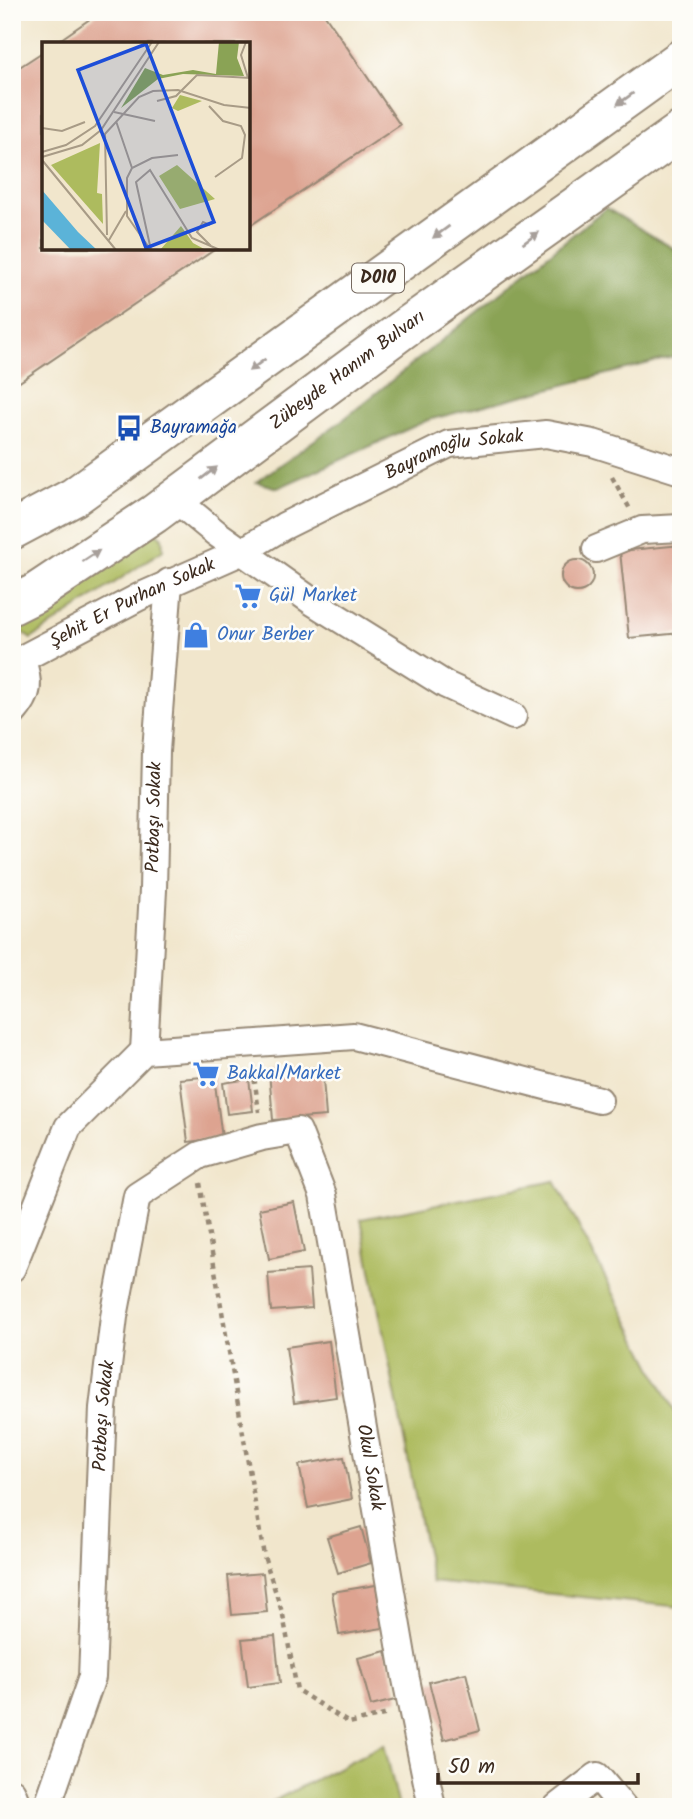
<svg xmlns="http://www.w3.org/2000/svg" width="693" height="1819" viewBox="0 0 693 1819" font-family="Kalam,sans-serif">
<rect width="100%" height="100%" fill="#fdfcf7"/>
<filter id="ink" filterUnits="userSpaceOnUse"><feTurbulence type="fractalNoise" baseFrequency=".0143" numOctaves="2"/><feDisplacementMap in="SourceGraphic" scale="14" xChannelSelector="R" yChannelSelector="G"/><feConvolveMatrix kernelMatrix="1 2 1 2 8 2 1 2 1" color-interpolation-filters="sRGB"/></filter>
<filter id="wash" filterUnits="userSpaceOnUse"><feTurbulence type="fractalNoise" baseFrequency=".00686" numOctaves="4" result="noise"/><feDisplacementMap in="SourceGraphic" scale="28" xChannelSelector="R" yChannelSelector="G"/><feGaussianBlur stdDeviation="1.57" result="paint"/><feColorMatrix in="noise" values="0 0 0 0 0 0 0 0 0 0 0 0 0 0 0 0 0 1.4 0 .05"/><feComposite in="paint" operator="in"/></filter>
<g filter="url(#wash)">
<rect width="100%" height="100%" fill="#f1e6cc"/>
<!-- green -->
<path fill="#adbb5e" stroke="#74723e" stroke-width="2" d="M154 531 162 538 163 550 31 639 21 631 22 618Z
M555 1181 681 1423V1607L432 1582 361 1219Z
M384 1744 399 1807H262Z"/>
<!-- forest -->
<path fill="#8aa355" stroke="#62663a" stroke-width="2" d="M606 208 681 253V355L428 420 278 488 256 482 344 419Z"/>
<g id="blocks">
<!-- building -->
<path fill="#dda390" d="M100 12H323L400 125 248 227V44H54Z
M44 51V248H217L12 387V72Z
M681 545V633L629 638 620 551Z
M561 576a16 16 0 1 1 32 0a16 16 0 1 1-32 0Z
M322 1067 326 1116 273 1120 269 1071Z
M214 1076 222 1138 188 1142 180 1079Z
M249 1079 253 1111 227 1114 223 1083Z
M294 1202 304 1252 269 1259 259 1209Z
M309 1270 312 1308 271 1311 268 1273Z
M329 1341 336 1397 294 1403 286 1347Z
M344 1457 352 1499 308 1508 299 1465Z
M361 1527 371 1563 338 1573 327 1537Z
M263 1573 267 1612 232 1615 228 1576Z
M376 1585 383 1628 339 1635 332 1592Z
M275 1636 280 1683 248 1687 242 1639Z
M386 1651 399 1699 371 1706 358 1658Z
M466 1673 480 1730 444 1740 429 1682Z"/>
</g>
</g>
<g filter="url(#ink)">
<use href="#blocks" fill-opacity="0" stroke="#968875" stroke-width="2"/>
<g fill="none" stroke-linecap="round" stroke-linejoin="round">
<!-- street casing -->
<g stroke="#968875" stroke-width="30">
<g id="street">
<path d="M175 499 216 533 313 602 446 685 513 716"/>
<path d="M596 549 642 530 681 528"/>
<path id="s1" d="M12 664 139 597 243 551 284 526 449 444 546 434 593 443 681 471"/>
<path d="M12 714C31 693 29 685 22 659"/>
<path id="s2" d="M144 1051 153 890 156 751 169 582"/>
<path d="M12 1268 68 1127 144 1051 354 1036 599 1100"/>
<path d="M12 1792 18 1807"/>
<path id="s3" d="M47 1807 92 1677 103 1408 114 1317 137 1196 200 1155 262 1137 298 1131 323 1195 406 1679 432 1807"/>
<path d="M557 1807 597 1776 623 1807"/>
</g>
</g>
<!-- highway casing -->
<g stroke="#968875" stroke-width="42">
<g id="highway">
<path d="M12 530 74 497 681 59"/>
<path id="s4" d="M12 605 34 594 154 514 402 330 681 131"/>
</g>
</g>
<!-- path -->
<path stroke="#968875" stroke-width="4.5" stroke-dasharray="5 5" stroke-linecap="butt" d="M612 477 630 509
M253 1069 259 1112
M200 1183 264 1556 283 1615 297 1690 349 1723 388 1714"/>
<!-- street -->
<use href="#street" stroke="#fff" stroke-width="26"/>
<!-- highway -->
<use href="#highway" stroke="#fff" stroke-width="38"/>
</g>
<!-- one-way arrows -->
<defs><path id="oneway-solid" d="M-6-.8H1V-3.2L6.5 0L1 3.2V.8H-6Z" transform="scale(1.75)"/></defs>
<g fill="#a79f9a">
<use href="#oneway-solid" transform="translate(625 99) rotate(144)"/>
<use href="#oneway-solid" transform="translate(441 232) rotate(144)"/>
<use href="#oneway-solid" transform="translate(531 238) rotate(-36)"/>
<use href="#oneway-solid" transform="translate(257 365) rotate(144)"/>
<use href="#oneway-solid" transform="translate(209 473) rotate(-37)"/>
<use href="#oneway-solid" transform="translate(91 556) rotate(-33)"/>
</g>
</g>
<!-- icons -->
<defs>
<g id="bus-bare" transform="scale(2.1)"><path d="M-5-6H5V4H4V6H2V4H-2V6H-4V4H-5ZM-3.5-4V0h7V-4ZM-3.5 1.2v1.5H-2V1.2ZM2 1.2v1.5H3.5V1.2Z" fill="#1a4fb4" stroke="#fdfcf7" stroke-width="2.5" paint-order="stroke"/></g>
<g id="supermarket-bare" transform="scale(2.1)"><path d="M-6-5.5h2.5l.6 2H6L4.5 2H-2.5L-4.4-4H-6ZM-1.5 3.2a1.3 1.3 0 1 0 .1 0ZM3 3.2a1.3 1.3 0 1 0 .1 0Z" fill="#3f7fe0" stroke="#fdfcf7" stroke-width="2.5" paint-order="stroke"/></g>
<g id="shop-bare" transform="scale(2.1)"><path d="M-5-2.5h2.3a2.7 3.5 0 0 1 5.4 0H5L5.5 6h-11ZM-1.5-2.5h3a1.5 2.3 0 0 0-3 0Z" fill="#3f7fe0" stroke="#fdfcf7" stroke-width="2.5" paint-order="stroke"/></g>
</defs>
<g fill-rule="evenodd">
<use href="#bus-bare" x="129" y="428"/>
<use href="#supermarket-bare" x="248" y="596"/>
<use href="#shop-bare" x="196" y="635"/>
<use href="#supermarket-bare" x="206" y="1074"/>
</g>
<g text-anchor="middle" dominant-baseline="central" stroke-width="5" stroke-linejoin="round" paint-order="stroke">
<!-- shield labels -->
<rect fill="#fdfcf7" stroke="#75695f" stroke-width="2" x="352" y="263.5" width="52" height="29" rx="5"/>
<g font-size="18" font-weight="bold" fill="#3b2a1e">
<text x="378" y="278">D010</text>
</g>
<!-- street labels -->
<g font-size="19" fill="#3b2a1e" stroke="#fdfcf7">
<text stroke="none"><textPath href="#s4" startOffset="410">Zübeyde Hanım Bulvarı</textPath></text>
<text stroke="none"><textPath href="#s1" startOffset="492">Bayramoğlu Sokak</textPath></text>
<text stroke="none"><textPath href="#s1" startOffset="135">Şehit Er Purhan Sokak</textPath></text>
<text stroke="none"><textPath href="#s2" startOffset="234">Potbaşı Sokak</textPath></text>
<text stroke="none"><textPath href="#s3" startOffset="399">Potbaşı Sokak</textPath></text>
<text stroke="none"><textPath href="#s3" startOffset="1143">Okul Sokak</textPath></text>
</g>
<!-- transit labels -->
<g font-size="19" fill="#164399" stroke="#fdfcf7" text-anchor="start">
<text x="150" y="428">Bayramağa</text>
</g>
<!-- shop labels -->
<g font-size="19" fill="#366cbe" stroke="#fdfcf7" text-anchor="start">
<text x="269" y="596">Gül Market</text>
<text x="217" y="635">Onur Berber</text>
<text x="227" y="1074">Bakkal/Market</text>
</g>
</g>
<!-- overview -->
<g transform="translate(42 42)">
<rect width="208" height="208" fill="#f1e6cc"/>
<path d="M138 53 160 59 136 69 130 66ZM58 101 55 151 60 152 61 182 9 123ZM135 123 173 157 138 167 117 134ZM139 184 151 201 164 208H118Z" fill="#adbb5e"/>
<path d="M177 0H197L195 16 202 34 141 32 116 37 79 66 103 26 121 33 151 28 174 32Z" fill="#8aa355"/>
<path d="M0 148 36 190 55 208H29L0 178Z" fill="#5bb3d8"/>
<path fill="none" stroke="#a89b86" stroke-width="2" d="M204 0 199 13 206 36M115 59 134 54 155 33 209 36M167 64 181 79 199 84 203 93 200 116 173 135M72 70 113 79M74 79 90 126M0 86 20 89 43 80M63 92 65 193M62 93 97 55 111 49 136 48 182 63 209 66M0 110 24 103 53 84 110 0M0 115 40 103 59 88 117 0M0 118 74 208M168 183 161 180 155 190 169 204M67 198 84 169M108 207 85 174V136L90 126 110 116 136 113M109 208 94 140 108 128 150 196 178 208"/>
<path fill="#1d4ed8" fill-opacity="0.15" stroke="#1d4ed8" stroke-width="3.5" d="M104 2 172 180 104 206 36 28Z"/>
<rect width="208" height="208" fill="none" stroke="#3b2a1e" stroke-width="3.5"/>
</g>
<!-- margin -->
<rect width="693" height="1819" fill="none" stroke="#fdfcf7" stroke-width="42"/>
<!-- scale -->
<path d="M438 1773v10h200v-10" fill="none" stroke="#3b2a1e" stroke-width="3.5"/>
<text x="448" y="1773" font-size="21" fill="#3b2a1e" stroke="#fdfcf7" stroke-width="5" paint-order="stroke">50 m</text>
</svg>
